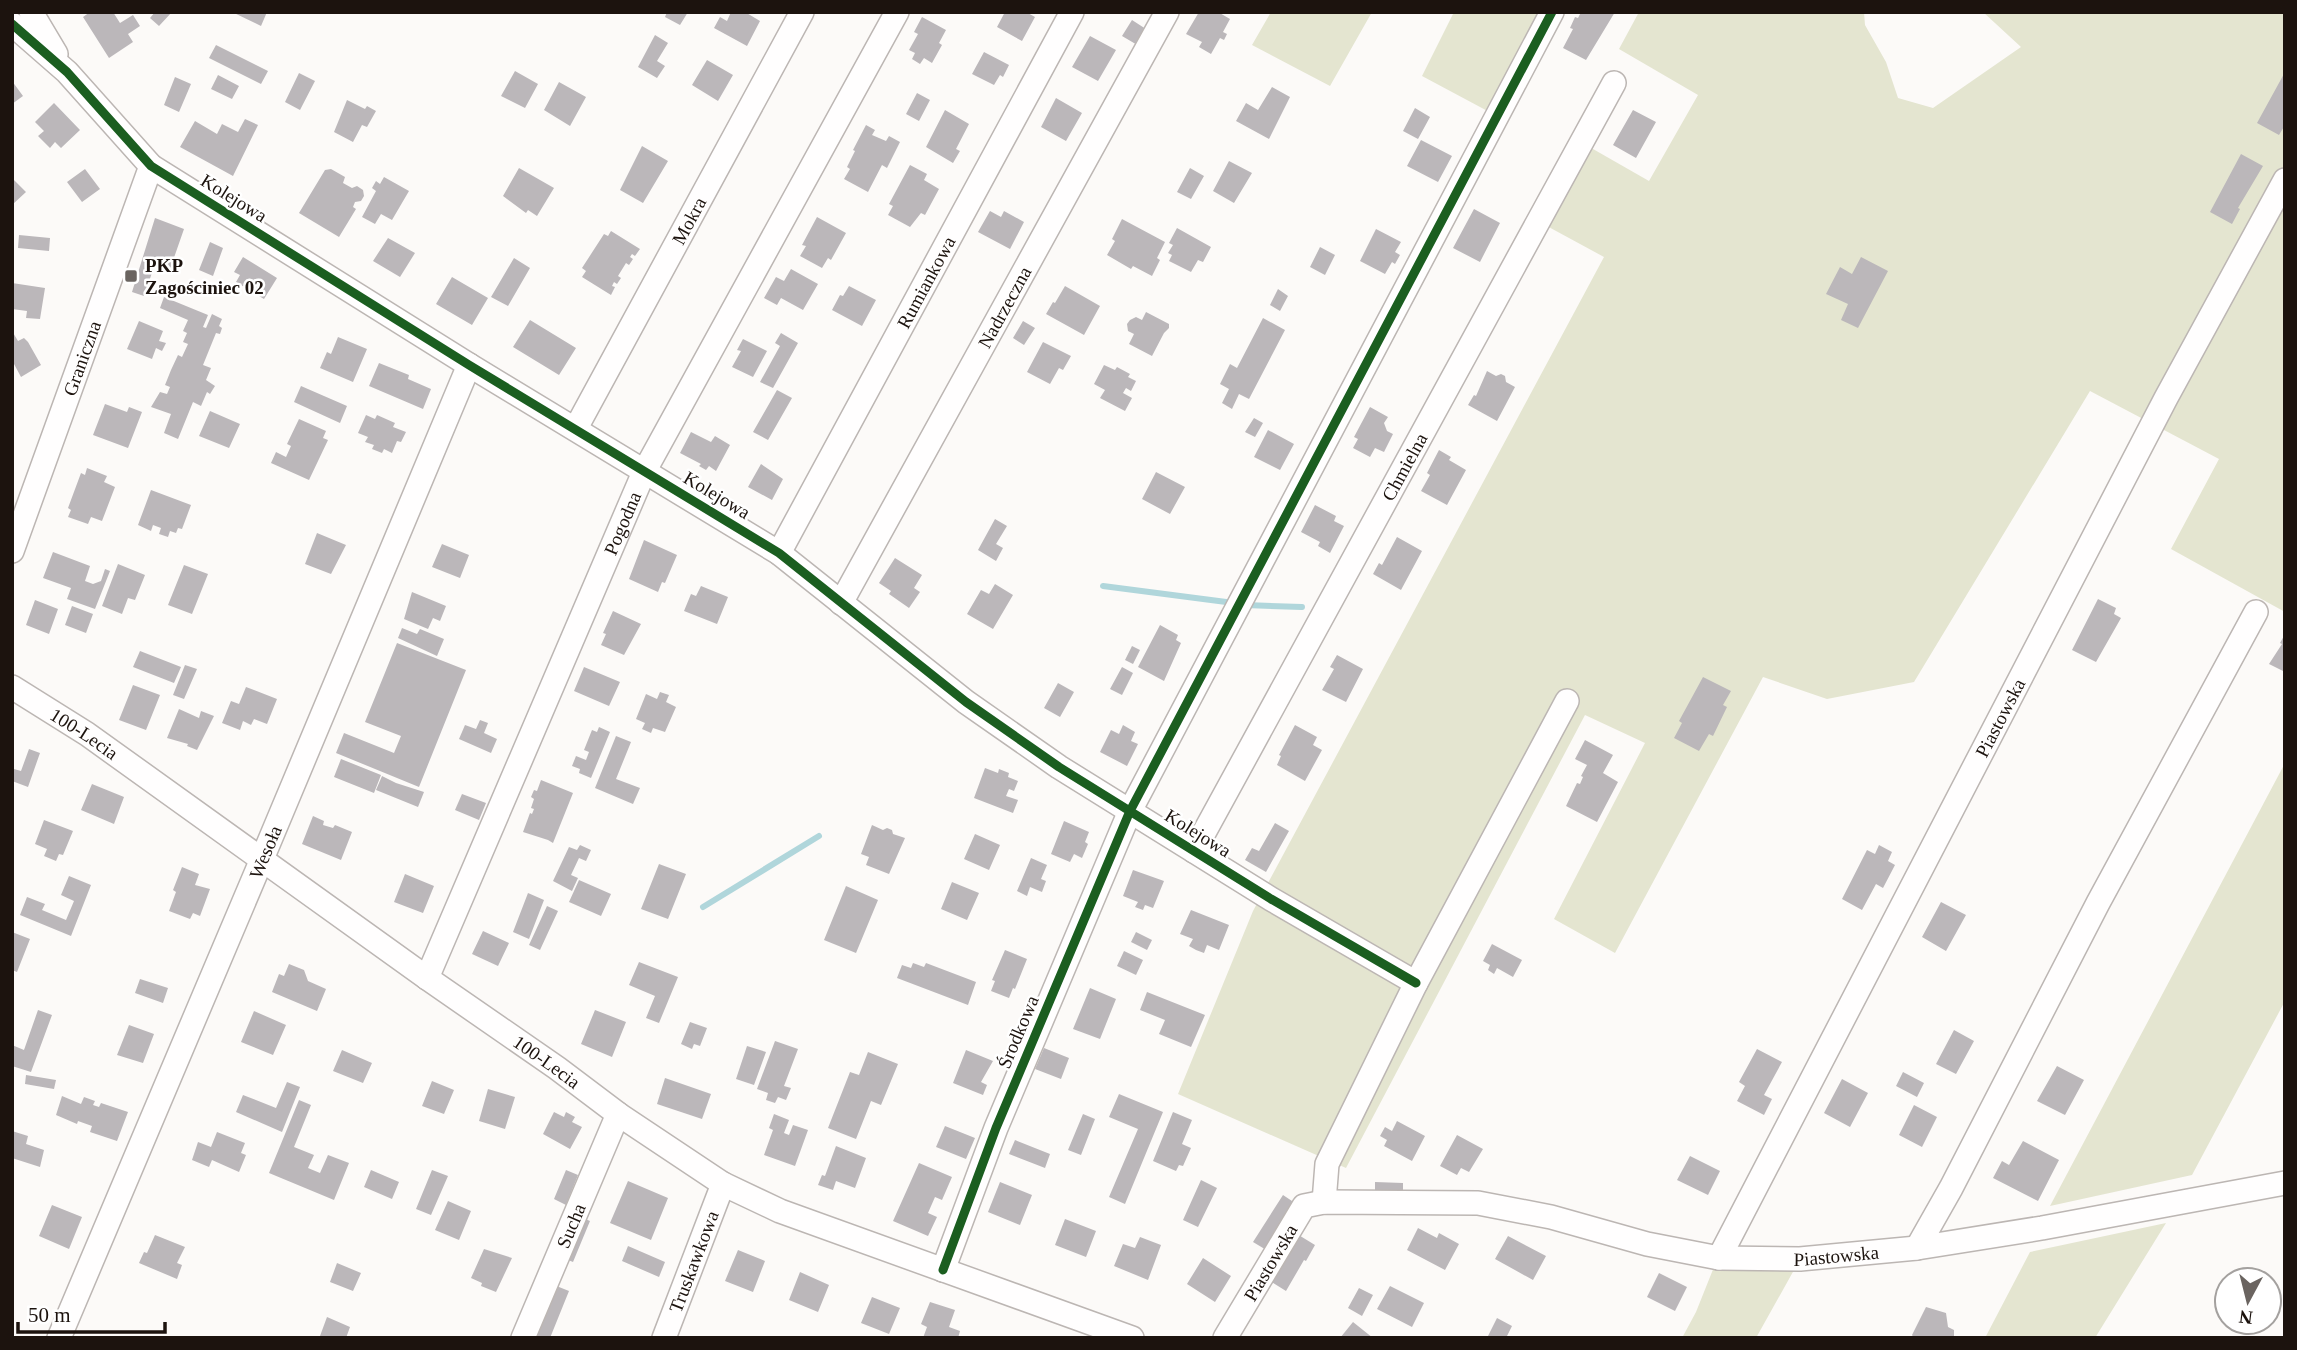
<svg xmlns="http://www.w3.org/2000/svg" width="2297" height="1350" viewBox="0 0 2297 1350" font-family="'Times New Roman',serif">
<rect width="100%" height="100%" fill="#fcfaf8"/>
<!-- green -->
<path fill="#e4e5d0" d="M1271 12H1372L1330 86 1252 45Z
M1454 12H1550L1495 115 1422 76Z
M1639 12H1864L1865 25 1886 62 1898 98 1933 108 2021 47 1983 12H2285V612L2171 549 2219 459 2090 391 1914 682 1827 699 1763 677 1615 953 1554 919 1645 743 1585 715 1346 1168 1178 1094 1253 911 1604 257 1545 225 1586 145 1649 181 1698 95 1619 49Z
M2285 763V1001L2192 1175 2050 1206Z
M2166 1223 2095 1338H1985L2030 1252Z
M1714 1267 1794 1270 1756 1338H1682L1696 1312Z"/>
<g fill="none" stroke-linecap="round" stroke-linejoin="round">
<!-- stream -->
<path stroke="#b0d6db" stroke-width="6" d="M1103 586 1234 603
M1245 605 1302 607
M703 907 819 836"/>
</g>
<!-- building -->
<path fill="#bbb7ba" d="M90 12H113L120 23 133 15 140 26 128 34 133 42 109 58 83 17Z
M155 12H172L159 26 150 18Z
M232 12H267L261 26Z
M667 12H688L680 25 665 17Z
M731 12H745L760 21 747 46 714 28 720 17 727 21Z
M1005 12H1026L1035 17 1022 41 997 27Z
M1199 12 1214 14 1218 12 1230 19 1223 32 1227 34 1224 40 1220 38 1211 54 1199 47 1202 42 1186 34Z
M1581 12H1615L1586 60 1563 48 1573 29 1570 28 1575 17 1578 18Z
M922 17 946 30 939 43 942 45 932 63 924 58 920 64 912 59 915 53 909 50 918 34 914 32Z
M1132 20 1149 31 1139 46 1122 36Z
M655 35 668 43 657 61 665 66 657 78 638 67Z
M1090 36 1116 50 1098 81 1072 67Z
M216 45 268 71 261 84 209 58Z
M984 52 1009 65 1003 77 1000 75 994 85 972 74Z
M707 60 733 75 718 101 692 85Z
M515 71 538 84 525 108 501 96Z
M2285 72V125L2279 135 2257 123Z
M299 73 315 81 300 110 285 102Z
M218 75 239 86 232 99 211 89Z
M175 77 191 84 179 112 164 105Z
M12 81 23 96 12 104Z
M559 82 586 97 570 126 544 110Z
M1272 87 1290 97 1269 139 1236 121 1246 103 1258 110Z
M917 93 930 100 919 121 906 114Z
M1056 98 1082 113 1066 141 1041 127Z
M347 100 365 109 367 106 376 111 367 127 362 125 353 142 334 132Z
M54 103 80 130 61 148 55 142 50 148 38 136 44 131 35 122Z
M1415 108 1430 117 1418 139 1403 131Z
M945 110 969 124 956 149 960 151 953 163 926 147Z
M1633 110 1656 122 1636 158 1613 145Z
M245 119 258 125 233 176 180 147 195 121 217 134 222 124 238 132Z
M866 125 875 130 872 135 886 141 889 136 900 142 887 168 882 165 868 192 844 179 850 169 847 167 855 151 853 150Z
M1421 140 1452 156 1438 182 1407 166Z
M642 146 668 161 643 203 620 190Z
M2241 154 2263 166 2238 208 2240 209 2232 224 2210 212Z
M1229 161 1252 173 1234 203 1213 191Z
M910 165 927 174 924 180 939 189 925 215 921 213 910 227 888 215 893 206 889 204Z
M519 168 554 188 537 216 528 210 526 213 503 196Z
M1190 168 1204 176 1191 199 1177 192Z
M85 169 100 189 82 202 67 182Z
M331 169 345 177 343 183 352 188 357 186 363 190 364 196 361 201 355 202 353 207 356 209 339 237 299 213 325 170Z
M384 177 409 191 392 220 381 214 375 224 362 217 376 191 372 188 376 181 380 184Z
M12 178 26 192 12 205Z
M1474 209 1500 223 1480 262 1453 248Z
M990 211 1001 217 1004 211 1024 222 1010 249 978 232Z
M817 217 846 233 831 260 828 258 822 268 800 256 806 246 802 245Z
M155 218 184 229 169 272 154 267 144 296 132 292Z
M1122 219 1165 242 1157 258 1160 260 1152 276 1133 266 1131 269 1107 255 1115 241 1112 239Z
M1177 228 1211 247 1203 262 1198 260 1191 272 1169 261 1172 255 1168 253 1173 245 1169 243Z
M1376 229 1401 242 1395 252 1400 255 1395 264 1392 262 1385 274 1360 261Z
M611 231 640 249 635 256 632 254 630 257 633 259 629 265 626 263 618 276 621 278 617 284 614 282 612 286 615 287 611 295 582 277 586 271 582 268 604 234 608 236Z
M19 235 50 238 49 251 18 248Z
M388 238 415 253 400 277 373 261Z
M210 242 223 248 213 276 199 270Z
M1320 247 1335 255 1325 275 1310 267Z
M243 257 277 278 264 299 236 282 240 275 234 272Z
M1861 257 1888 271 1858 328 1841 320 1848 304 1826 294 1840 267 1852 274Z
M514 258 530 268 508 306 491 297Z
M791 269 818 284 803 310 781 298 777 305 764 298 776 277 784 281Z
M452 277 488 298 472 325 436 304Z
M12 283 45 288 40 319 26 318 27 311 12 309Z
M849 286 876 300 862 326 832 310 840 295 843 296Z
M1065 286 1100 306 1084 335 1046 314 1053 302 1055 303Z
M1278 289 1288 296 1280 311 1270 305Z
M164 297 208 315 203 327 206 328 212 314 222 319 219 326 222 328 220 334 216 333 203 365 211 368 206 380 215 386 210 394 207 392 201 406 193 402 178 439 164 433 171 414 151 407 160 392 167 394 170 387 165 385 171 370 178 355 182 357 188 344 183 342 187 333 183 331 188 320 160 308Z
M1146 312 1169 324V328L1164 333 1152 356 1129 344 1134 334 1128 331 1127 324 1130 320 1136 317 1142 320Z
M1263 318 1285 330 1249 399 1239 394 1232 409 1222 403 1229 389 1220 384 1230 364 1237 368Z
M530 320 576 348 559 375 513 347Z
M139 321 163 331 159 341 166 343 162 351 156 348 152 359 127 349Z
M1023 321 1035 328 1024 345 1013 338Z
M12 331 18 341 24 338 28 342 41 365 21 377 14 364 12 365Z
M781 333 798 343 773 388 760 382 780 346 775 343Z
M338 337 367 349 353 382 320 368 327 352 331 354Z
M743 339 767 351 753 377 732 367 741 351 737 350Z
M1043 342 1071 356 1063 370 1059 368 1050 384 1027 372Z
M379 363 409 375 408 379 431 389 423 409 369 386Z
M1104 365 1115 370 1117 367 1130 374 1128 377 1136 381 1131 391 1126 388 1123 393 1132 398 1125 411 1100 398 1105 390 1094 384Z
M1487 371 1496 376 1501 374 1505 376 1506 382 1515 387 1497 421 1468 405 1474 395 1476 396Z
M301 386 347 406 340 423 294 402Z
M777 390 792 398 768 440 753 432Z
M105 404 127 412 129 407 142 412 128 448 93 435Z
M1370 407 1388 417 1384 423 1387 431 1393 434 1384 452 1375 448 1370 457 1353 448 1358 439 1354 437Z
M210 411 240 424 229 448 199 436Z
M366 415 375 419 377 415 395 423 393 427 406 432 401 442 397 441 392 453 384 449 382 453 372 449 374 445 365 442 368 437 358 433Z
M1254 418 1263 423 1255 437 1245 432Z
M299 419 326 431 323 438 328 440 309 480 271 463 276 452 286 457 291 446 287 444Z
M1268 430 1294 444 1280 470 1254 457Z
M691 432 711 442 715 436 730 445 716 471 709 466 706 470 699 466 701 464 680 453Z
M1439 450 1451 457 1449 460 1466 470 1447 505 1421 491 1430 475 1427 473Z
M761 464 783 479 772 500 748 487Z
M87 468 107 476 104 482 115 487 102 521 91 517 88 524 68 517 71 510 68 508 81 473 85 475Z
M1156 472 1185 487 1170 514 1142 499Z
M151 490 191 505 182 529 178 528 176 533 170 531 168 537 159 534 161 528 153 525 151 531 138 525Z
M1315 505 1336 516 1334 521 1344 526 1330 553 1318 546 1320 542 1301 532Z
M995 519 1007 526 996 544 1003 548 996 561 978 550Z
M317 533 346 545 331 574 305 564Z
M1397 537 1422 551 1401 590 1373 574 1379 563 1382 565Z
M644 540 677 555 665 583 662 582 658 592 629 579Z
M442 544 469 555 460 578 432 567Z
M53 552 90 566 85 581 93 584 101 581 105 569 110 571 95 609 67 599 71 588 43 578Z
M895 558 922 575 914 588 920 592 909 608 889 594 891 591 879 583Z
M118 564 145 575 135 600 128 598 122 614 102 606Z
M184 565 208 574 192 614 168 605Z
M995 584 1013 595 993 629 967 614 981 590 989 594Z
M701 586 728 597 717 624 684 611 691 594 696 596Z
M412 592 446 606 440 621 433 618 428 629 404 619Z
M2098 599 2116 608 2114 614 2121 618 2096 662 2072 650Z
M35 600 58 609 49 634 26 625Z
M72 606 93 614 86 633 65 625Z
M613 611 641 624 624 655 601 645 606 634 603 633Z
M1160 625 1178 635 1176 640 1181 643 1164 681 1138 667Z
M402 628 417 634 420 629 444 639 437 656 398 638Z
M2285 634V672L2269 664 2282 644 2280 643Z
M397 643 466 670 419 787 336 753 344 733 394 753 401 736 365 722Z
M1132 646 1140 650 1133 664 1125 660Z
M140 651 181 667 174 683 133 667Z
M1337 655 1363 669 1346 702 1322 690 1334 669 1330 667Z
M185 665 197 669 184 699 173 695Z
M584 667 620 682 609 706 574 691Z
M1122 667 1133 673 1122 695 1110 689Z
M1703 677 1731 691 1723 705 1727 707 1713 736 1709 734 1699 751 1674 738 1682 723 1679 721Z
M1058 683 1074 692 1060 717 1044 708Z
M133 685 160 695 146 730 119 720Z
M246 687 277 699 267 724 254 719 251 725 243 721 240 730 222 723 231 701 239 704Z
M660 692 669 695 666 702 676 707 665 732 653 728 651 733 642 729 645 723 636 719 646 694 657 699Z
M179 709 199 718 201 711 214 716 197 750 187 746 188 744 167 738Z
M480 720 488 723 484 733 497 739 491 753 459 739 465 725 476 729Z
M1123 725 1135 732 1131 741 1138 744 1127 766 1100 752 1111 730 1119 734Z
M1295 725 1317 737 1313 745 1322 750 1305 781 1277 765 1281 756 1279 755Z
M599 727 610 732 591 778 579 773 580 769 572 766 576 756 586 760 589 752 584 750 592 730 597 732Z
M616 736 631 742 616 779 640 788 633 804 595 788Z
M1585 740 1613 755 1603 773 1618 782 1597 822 1566 806 1577 783 1580 784 1583 777 1581 776 1587 765 1575 759Z
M29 749 40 753 28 787 12 781V773L14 769 21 771Z
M341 759 381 775 374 793 334 777Z
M985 768 998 773 999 769 1009 773 1008 777 1018 781 1014 791 1009 789 1006 796 1018 800 1013 813 974 798Z
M382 776 396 783 424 792 418 807 376 790Z
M541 780 573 793 553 843 548 840 523 832 530 813 532 814 534 809 531 808 534 799 531 797 534 790 537 791Z
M92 784 124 797 114 824 81 810Z
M462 794 486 803 479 820 455 810Z
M313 816 324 821 323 825 333 828 335 825 352 832 341 860 302 844Z
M44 820 73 831 63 855 59 854 56 861 44 856 47 849 35 844Z
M1064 821 1089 832 1085 842 1088 844 1082 858 1074 854 1070 862 1051 854Z
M1275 823 1289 831 1266 872 1245 860 1252 848 1259 851Z
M872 825 883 830 887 828 892 830 893 834 905 838 889 874 866 865 869 857 861 854Z
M975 834 1000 845 989 870 964 859Z
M580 845 591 850 586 861 579 858 571 875 578 878 572 891 553 881 569 847 577 850Z
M1879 845 1892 852 1888 861 1895 865 1883 888 1876 884 1862 910 1842 899 1867 850 1875 854Z
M1031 858 1047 865 1041 879 1046 881 1042 892 1030 887 1027 896 1017 891Z
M659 864 686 874 668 919 641 909Z
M182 867 199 874 195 885 210 889 200 916 193 913 190 919 169 911 176 892 173 890Z
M1133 870 1164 881 1153 908 1145 905 1143 910 1135 907 1138 902 1123 896Z
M405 874 434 886 423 913 394 902Z
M69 876 91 885 71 936 20 915 27 897 45 904 42 910 66 920 74 901 61 895Z
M579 880 611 894 601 916 569 902Z
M952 882 979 893 967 920 941 909Z
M846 886 878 900 856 953 824 940Z
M528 893 544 900 529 939 513 932Z
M1941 902 1966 915 1946 951 1922 937Z
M547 906 558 911 540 950 529 945Z
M1191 910 1229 925 1219 950 1207 945 1204 953 1196 950 1189 946 1193 939 1180 934Z
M483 931 509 943 498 966 472 954Z
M12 932 30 939 17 972 12 970Z
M1136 932 1152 940 1147 950 1131 942Z
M1492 944 1522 960 1513 977 1497 968 1494 974 1488 970 1490 965 1483 961Z
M1005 950 1027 959 1015 989 1013 988 1009 998 991 991 995 981 992 980Z
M1124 951 1143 960 1136 975 1117 966Z
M639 962 678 977 659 1023 646 1018 655 996 629 985Z
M913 963 924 967 926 963 976 982 968 1005 897 978 902 965 911 968Z
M289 964 304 970 308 981 326 989 317 1011 272 992 279 974 284 976Z
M140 979 168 988 163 1003 135 993Z
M1090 988 1116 999 1100 1039 1073 1029Z
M1147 992 1205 1015 1191 1047 1159 1034 1165 1020 1140 1010Z
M38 1010 52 1015 31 1072 12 1066V1045L24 1050Z
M595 1010 626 1022 612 1057 581 1044Z
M254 1011 286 1025 273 1055 241 1042Z
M690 1022 707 1028 700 1046 694 1044 692 1049 681 1044Z
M129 1025 154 1034 143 1063 117 1055Z
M1954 1030 1974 1041 1956 1074 1936 1064Z
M775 1041 798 1049 784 1086 791 1088 786 1100 778 1097 775 1103 766 1100 768 1093 757 1089Z
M747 1046 766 1052 754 1085 736 1079Z
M1044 1048 1069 1058 1061 1079 1035 1069Z
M1757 1049 1782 1062 1764 1095 1772 1099 1764 1115 1737 1101 1745 1086 1739 1082Z
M342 1050 372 1063 363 1083 333 1071Z
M966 1050 993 1061 981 1082 987 1085 983 1095 953 1083Z
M868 1052 898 1064 881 1105 871 1101 856 1139 828 1128 850 1072 859 1075Z
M2057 1066 2084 1080 2065 1115 2037 1101Z
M1903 1072 1924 1083 1917 1097 1896 1086Z
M26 1075 56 1080 54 1089 25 1084Z
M665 1078 711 1094 702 1119 657 1104Z
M1842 1079 1868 1093 1850 1127 1824 1113Z
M432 1081 454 1090 444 1114 422 1106Z
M287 1082 300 1087 282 1132 236 1112 243 1095 276 1108Z
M488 1089 515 1097 505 1129 479 1121Z
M1119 1094 1163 1112 1125 1204 1109 1197 1138 1129 1109 1117Z
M62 1096 81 1104 84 1097 95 1101 93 1105 99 1107 101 1103 128 1112 117 1141 90 1132 92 1126 78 1121 77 1124 56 1115Z
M299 1100 311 1105 294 1147 314 1155 308 1168 320 1173 328 1155 349 1163 334 1200 269 1173Z
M1914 1105 1937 1117 1922 1147 1899 1135Z
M554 1112 564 1117 566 1112 575 1117 572 1122 582 1127 570 1149 543 1134Z
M1173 1112 1192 1120 1182 1144 1191 1148 1183 1166 1179 1165 1176 1171 1153 1161Z
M774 1114 789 1120 784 1133 789 1135 793 1125 808 1130 795 1166 764 1155 773 1130 769 1128Z
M1083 1114 1095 1119 1081 1155 1068 1150Z
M1397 1121 1425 1136 1412 1161 1384 1146 1387 1140 1380 1136 1385 1127 1392 1131Z
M945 1126 975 1138 966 1159 936 1147Z
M12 1131 28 1136 26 1144 44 1150 40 1167 12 1158Z
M217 1132 245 1143 241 1153 246 1155 239 1172 212 1160 209 1167 192 1160 198 1142 211 1147Z
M1457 1135 1483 1149 1469 1172 1461 1168 1457 1175 1440 1166Z
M1015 1140 1050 1154 1045 1168 1009 1154Z
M2023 1141 2059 1160 2038 1201 1993 1178 2002 1161 2009 1165Z
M836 1146 866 1158 855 1188 836 1181 833 1190 818 1185 822 1175 825 1176Z
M1690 1156 1720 1171 1708 1195 1677 1180Z
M919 1163 952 1177 942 1200 935 1197 928 1213 937 1217 928 1236 893 1221Z
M371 1170 399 1182 392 1199 364 1187Z
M432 1170 448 1176 431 1215 416 1209Z
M566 1170 578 1175 566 1205 554 1199Z
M1201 1180 1217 1188 1198 1227 1183 1220Z
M628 1181 668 1198 651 1240 610 1223Z
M1000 1182 1032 1195 1020 1225 988 1212Z
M1375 1182 1403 1183V1195L1375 1194Z
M1283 1195 1298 1205 1268 1251 1253 1242Z
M448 1201 471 1211 459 1240 435 1230Z
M52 1205 82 1217 69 1249 39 1236Z
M578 1216 590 1221 573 1262 561 1257Z
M1065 1219 1096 1231 1086 1257 1055 1245Z
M1418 1228 1437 1238 1439 1233 1459 1244 1445 1270 1407 1250Z
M1297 1234 1315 1245 1306 1261 1304 1260 1286 1291 1270 1281Z
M155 1235 185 1247 177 1263 182 1265 177 1279 139 1263 144 1252 147 1253Z
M1508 1236 1546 1256 1533 1280 1495 1259Z
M1140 1237 1161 1245 1148 1280 1114 1266 1123 1244 1135 1248Z
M628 1246 665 1262 659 1277 622 1261Z
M484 1249 512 1258 496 1292 481 1286 482 1283 471 1278Z
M738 1250 765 1261 753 1292 725 1281Z
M1203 1258 1231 1276 1215 1302 1187 1284Z
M337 1263 361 1273 353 1291 330 1282Z
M800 1272 829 1285 818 1312 789 1300Z
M1659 1273 1687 1287 1675 1311 1647 1297Z
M549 1283 569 1291 550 1338H531Z
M1390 1286 1424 1303 1412 1327 1377 1309Z
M1359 1288 1373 1295 1362 1316 1348 1308Z
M872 1297 900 1308 889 1334 861 1323Z
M930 1302 955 1310 949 1327 960 1331 958 1338H923L927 1327 921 1324Z
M1926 1307 1946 1313 1948 1327 1954 1330V1338H1914L1912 1335Z
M327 1317 350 1327 346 1338 320 1336Z
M1497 1318 1512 1326 1506 1338H1487Z
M1353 1322 1373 1338H1340Z"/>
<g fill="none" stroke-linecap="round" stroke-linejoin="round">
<!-- minor casing -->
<g stroke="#bcb6b3" stroke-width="26">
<g id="minor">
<path d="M31 12 56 54"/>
<path d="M12 24 67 72 151 166 469 365 779 553 966 702 1059 767 1271 899 1416 983"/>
<path id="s1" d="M576 428 802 12"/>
<path id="s2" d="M12 551 151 166"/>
<path id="s3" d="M779 553 1072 12"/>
<path id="s4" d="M841 603 1167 12"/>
<path id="s5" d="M12 687 87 734 427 978 557 1068 618 1114 723 1184 780 1211 1132 1338"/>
<path id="s6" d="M1194 851 1614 83"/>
<path id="s7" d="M427 978 644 472 897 12"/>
<path d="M1324 1202 1327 1164 1416 983 1567 701"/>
<path d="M1917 1248 1951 1188 2098 903 2256 612"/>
<path id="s8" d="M1719 1258 2166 398 2285 180"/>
<path d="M943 1270 996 1128 1130 811 1552 12"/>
<path id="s9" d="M59 1338 262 859 469 365"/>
<path id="s10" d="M523 1338 618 1114"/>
<path id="s11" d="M664 1338 723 1184"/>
<path id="s12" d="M1225 1338 1304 1206 1324 1202 1478 1203 1551 1217 1647 1244 1719 1258 1800 1259 1917 1248 2042 1228 2285 1183"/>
</g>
</g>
<!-- minor -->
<use href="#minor" stroke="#fffefe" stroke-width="23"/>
<!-- cycleway casing -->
<g stroke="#fff" stroke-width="13">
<path id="cycleway" d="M12 24 67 72 151 166 469 365 779 553 966 702 1059 767 1271 899 1416 983
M943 1270 996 1128 1130 811 1552 12"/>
</g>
<!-- cycleway -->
<use href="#cycleway" stroke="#1b5e20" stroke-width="9"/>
</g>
<!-- markers -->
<rect fill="#6a6460" stroke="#fff" stroke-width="2.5" x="124" y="269" width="14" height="14" rx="3.5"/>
<g text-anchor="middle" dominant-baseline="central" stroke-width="5" stroke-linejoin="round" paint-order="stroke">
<!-- street labels -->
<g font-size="19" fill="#1c130e" stroke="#fff">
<text transform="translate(234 198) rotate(32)">Kolejowa</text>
<text stroke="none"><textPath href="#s1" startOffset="236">Mokra</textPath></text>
<text stroke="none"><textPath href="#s3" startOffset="308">Rumiankowa</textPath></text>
<text stroke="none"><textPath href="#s4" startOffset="338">Nadrzeczna</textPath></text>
<text stroke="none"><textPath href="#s2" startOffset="205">Graniczna</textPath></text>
<text stroke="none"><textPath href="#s6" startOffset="438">Chmielna</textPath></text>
<text transform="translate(717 495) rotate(31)">Kolejowa</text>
<text stroke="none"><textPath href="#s7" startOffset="495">Pogodna</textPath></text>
<text stroke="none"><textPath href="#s8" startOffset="609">Piastowska</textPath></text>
<text stroke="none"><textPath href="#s5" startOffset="86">100-Lecia</textPath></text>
<text transform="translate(1198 833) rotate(32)">Kolejowa</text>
<text stroke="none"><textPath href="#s9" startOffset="528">Wesoła</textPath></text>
<text transform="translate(1018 1032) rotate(-67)">Środkowa</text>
<text stroke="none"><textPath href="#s5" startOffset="653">100-Lecia</textPath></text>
<text stroke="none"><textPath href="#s10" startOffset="122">Sucha</textPath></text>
<text stroke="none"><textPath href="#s12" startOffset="693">Piastowska</textPath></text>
<text stroke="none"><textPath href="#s11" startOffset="82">Truskawkowa</textPath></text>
<text stroke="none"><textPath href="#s12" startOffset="88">Piastowska</textPath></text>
</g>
<!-- poi labels -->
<g font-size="19" font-weight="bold" fill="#1c130e" stroke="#fff" text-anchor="start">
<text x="145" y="265">PKP<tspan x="145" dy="22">Zagościniec 02</tspan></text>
</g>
</g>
<!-- border -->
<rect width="2297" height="1350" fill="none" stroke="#1c130e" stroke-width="28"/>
<!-- north arrow -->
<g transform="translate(2248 1301) rotate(187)"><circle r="33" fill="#ffffff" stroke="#a4a19f" stroke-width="2"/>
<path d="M0-5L12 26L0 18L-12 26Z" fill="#6a6460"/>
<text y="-10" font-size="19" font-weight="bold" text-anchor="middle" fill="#1c130e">N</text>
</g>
<!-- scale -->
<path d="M18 1322v10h147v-10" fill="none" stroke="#1c130e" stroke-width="3.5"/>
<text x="28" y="1322" font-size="21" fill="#1c130e" stroke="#ffffff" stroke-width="5" paint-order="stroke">50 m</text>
</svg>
